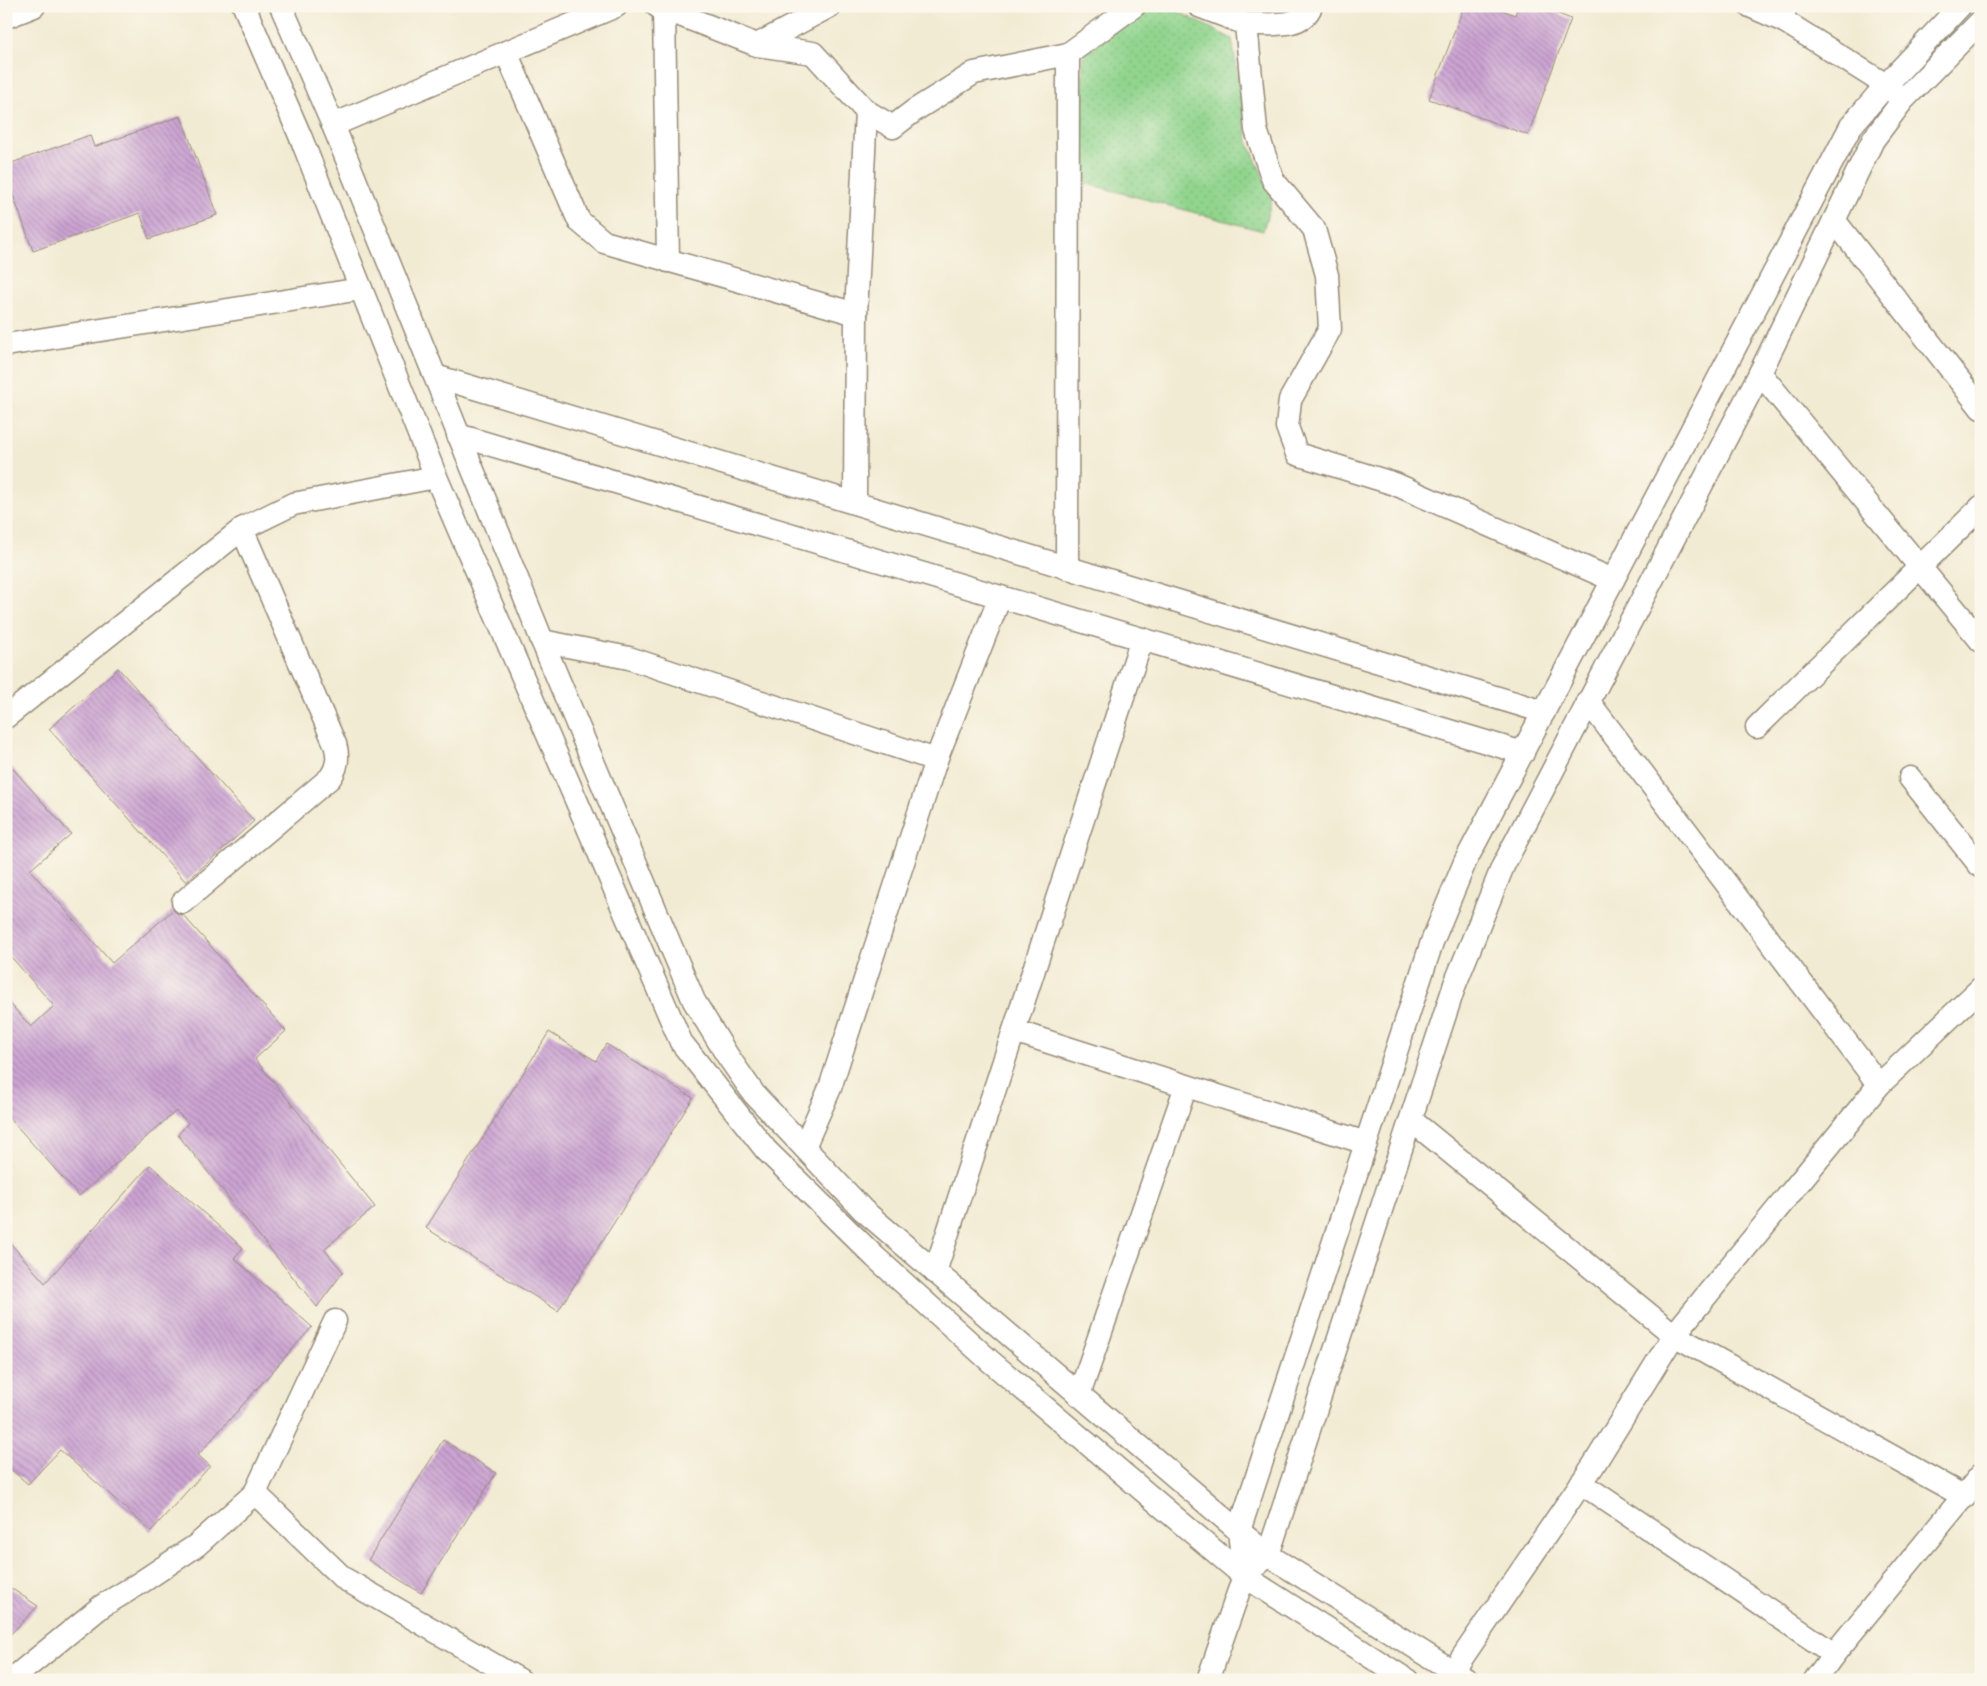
<svg xmlns="http://www.w3.org/2000/svg" width="1987" height="1686" font-family="'Architects Daughter',sans-serif">
  <style>
    .park { fill: url(#park-dots); stroke: #667f56 }
    .building { fill: url(#building-back-hatch) }
    .lines { fill: none; stroke-linecap: round; stroke-linejoin: round }
    .minor-casing { stroke: #968a78; stroke-width: 25 }
    .minor { stroke: #fff; stroke-width: 22 }
  </style>
  <defs>
    <pattern id="park-dots" width="8" height="8" patternUnits="userSpaceOnUse" patternTransform="scale(1.25)"><rect width="8" height="8" fill="#90d48d"/><path d="M2 2h.1M6 6h.1" fill="none" stroke="#7db679" stroke-width="1.8" stroke-linecap="round"/></pattern>
    <pattern id="building-back-hatch" width="6" height="6" patternUnits="userSpaceOnUse" patternTransform="scale(1.25)"><rect width="6" height="6" fill="#cca4d3"/><path d="M-1 5l2 2M0 0l6 6M5-1l2 2" fill="none" stroke="#a786ab"/></pattern>
  </defs>
  <rect width="100%" height="100%" fill="#fbf7ec"/>
  <filter id="ink" filterUnits="userSpaceOnUse"><feTurbulence type="fractalNoise" baseFrequency=".02" numOctaves="2"/><feDisplacementMap in="SourceGraphic" scale="10" xChannelSelector="R" yChannelSelector="G"/><feConvolveMatrix kernelMatrix="1 2 1 2 8 2 1 2 1" color-interpolation-filters="sRGB"/></filter>
  <filter id="wash" filterUnits="userSpaceOnUse"><feTurbulence type="fractalNoise" baseFrequency=".0096" numOctaves="4" result="noise"/><feDisplacementMap in="SourceGraphic" scale="20" xChannelSelector="R" yChannelSelector="G"/><feGaussianBlur stdDeviation="1.12" result="paint"/><feColorMatrix in="noise" values="0 0 0 0 0 0 0 0 0 0 0 0 0 0 0 0 0 1.4 0 .05"/><feComposite in="paint" operator="in"/></filter>
  <g filter="url(#wash)">
    <rect width="100%" height="100%" fill="#f2ebd3"/>
    <!-- park -->
    <path class="park" d="M1151 6H1167L1232 39 1248 142 1272 198 1263 231 1081 182 1083 55Z"/>
    <g id="blocks">
      <!-- building -->
      <g class="building">
        <path d="M1464 6H1491L1515 15 1518 6H1538L1571 19 1528 135 1429 99Z"/>
        <path d="M181 116 217 215 149 239 140 213 33 251 6 175V165L90 135 94 147Z"/>
        <path d="M118 668 254 821 186 882 49 729Z"/>
        <path d="M6 761 71 834 30 870 112 963 173 910 178 914 183 915 286 1031 255 1059 375 1207 324 1249 343 1272 317 1307 178 1135 188 1123 176 1111 79 1196 6 1114V999L31 1027 54 1006 6 951Z"/>
        <path d="M549 1032 596 1061 606 1044 693 1098 558 1311 426 1228Z"/>
        <path d="M150 1165 243 1248 234 1258 312 1327 198 1455 210 1466 151 1531 60 1450 28 1484 6 1465V1238L45 1283Z"/>
        <path d="M443 1440 496 1473 421 1593 368 1560Z"/>
        <path d="M6 1585 38 1606 6 1639Z"/>
      </g>
    </g>
  </g>
  <g filter="url(#ink)">
    <use href="#blocks" fill-opacity="0" stroke="#968a78" stroke-width="1"/>
    <g class="lines">
      <!-- minor casing -->
      <g class="minor-casing">
        <g id="minor">
          <path d="M244 6 301 138 436 477 681 1042 766 1150 875 1257 990 1361 1244 1576 1407 1680"/>
          <path d="M281 6 333 125 548 655 694 1001 727 1055 754 1094 863 1210 1239 1531 1268 1555 1467 1680"/>
          <path d="M657 6 757 45 830 6"/>
          <path d="M1199 6 1246 24 1256 130 1273 180 1314 229 1327 275 1330 329 1290 400 1287 427 1297 454 1395 484 1613 580"/>
          <path d="M1750 6 1784 21"/>
          <path d="M1784 6V21L1886 85 1896 94"/>
          <path d="M664 9 668 261"/>
          <path d="M6 17 34 6"/>
          <path d="M1246 24C1267 23 1302 30 1311 6"/>
          <path d="M757 45 813 53 866 111 893 127 915 110 974 73 1068 54 1134 6"/>
          <path d="M506 52 579 221 604 242 856 314"/>
          <path d="M333 125 616 6"/>
          <path d="M1834 220 1981 408"/>
          <path d="M6 345 361 289"/>
          <path d="M1760 373 1981 641"/>
          <path d="M435 376 1544 712"/>
          <path d="M458 435 1523 753"/>
          <path d="M855 503 856 314 866 111"/>
          <path d="M1067 568 1068 54"/>
          <path d="M542 641 629 658 936 760"/>
          <path d="M1588 701 1879 1085"/>
          <path d="M6 717 242 529 293 504 436 477"/>
          <path d="M1757 727 1981 507"/>
          <path d="M1910 778 1981 867"/>
          <path d="M183 902 330 778C338 767 339 757 335 744L242 529"/>
          <path d="M1014 1031 1366 1143"/>
          <path d="M1411 1120 1674 1335 1965 1497"/>
          <path d="M804 1147 830 1088 936 760 1000 597"/>
          <path d="M935 1272 1142 639"/>
          <path d="M1079 1395 1186 1086"/>
          <path d="M1581 1483 1834 1654"/>
          <path d="M255 1493 335 1321"/>
          <path d="M1258 1564 1268 1555 1455 984 1503 866 1760 373 1873 140 1903 100 1981 21"/>
          <path d="M1453 1671 1593 1466 1674 1335 1879 1085 1981 988"/>
          <path d="M11 1680 102 1606 140 1583 197 1545 255 1493 343 1578 520 1680"/>
          <path d="M1208 1680 1244 1576 1239 1531 1432 942 1465 862 1851 126 1886 85 1960 6"/>
          <path d="M1815 1680 1834 1654 1981 1475"/>
        </g>
      </g>
      <!-- minor -->
      <use href="#minor" class="minor"/>
    </g>
  </g>
  <!-- margin -->
  <rect width="1987" height="1686" fill="none" stroke="#fbf7ec" stroke-width="25"/>
</svg>
